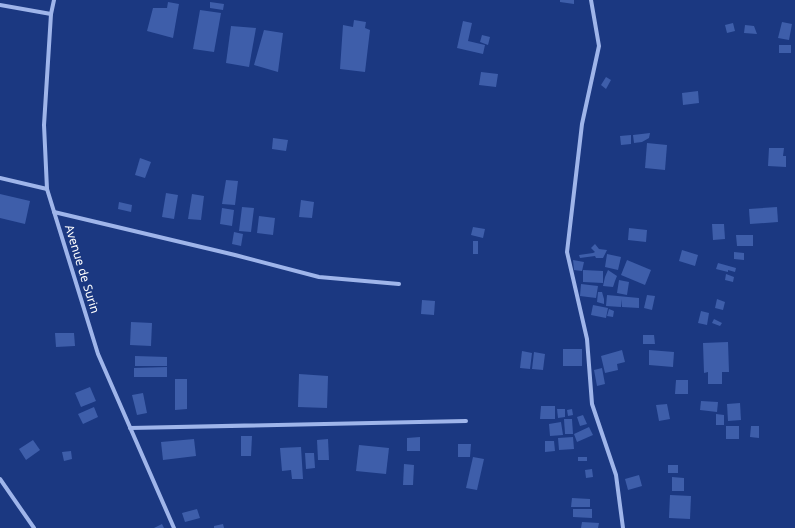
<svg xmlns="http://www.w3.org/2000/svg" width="795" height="528" font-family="'Noto Sans',sans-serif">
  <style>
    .building { fill: #3e5eaa }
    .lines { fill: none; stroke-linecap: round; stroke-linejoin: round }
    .street { stroke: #9fb5ea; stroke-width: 4 }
    .labels { text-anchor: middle; stroke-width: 3; stroke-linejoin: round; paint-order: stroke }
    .street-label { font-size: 12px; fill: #fff; stroke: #1b3881 }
  </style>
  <rect width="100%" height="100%" fill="#1b3881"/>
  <!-- building -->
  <g class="building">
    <path d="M560 0H574V4L560 2Z"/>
    <path d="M168 2 179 4 173 38 147 31 153 8H167Z"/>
    <path d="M210 2 224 4 223 10 210 8Z"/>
    <path d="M200 10 221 13 214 52 193 49Z"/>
    <path d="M354 20 366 22 365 28 370 30 365 72 340 69 343 25 353 27Z"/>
    <path d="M463 21 472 23 468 41 485 45 483 54 457 48Z"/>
    <path d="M782 22 792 24 789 40 778 38Z"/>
    <path d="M733 23 735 31 727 33 725 25Z"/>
    <path d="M745 25 754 26 757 34 744 33Z"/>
    <path d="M231 26 256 28 249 67 226 63Z"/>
    <path d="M264 30 283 33 278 72 254 65Z"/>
    <path d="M482 35 490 37 488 45 480 42Z"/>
    <rect x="779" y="45" width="12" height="8"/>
    <path d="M481 72 498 74 496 87 479 85Z"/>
    <path d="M606 77 611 80 606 89 601 85Z"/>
    <path d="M698 91 699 103 683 105 682 93Z"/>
    <path d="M650 133 649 138 642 142 634 143 633 135Z"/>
    <path d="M631 135V144L621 145 620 136Z"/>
    <path d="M273 138 288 140 286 151 272 149Z"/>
    <path d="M647 143 667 145 665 170 645 168Z"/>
    <path d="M769 148H784L783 156H786V167L768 166Z"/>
    <path d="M140 158 151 162 145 178 135 175Z"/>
    <path d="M226 180 238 181 235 205 222 204Z"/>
    <path d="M166 193 178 195 174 219 162 217Z"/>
    <path d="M0 194 30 201 25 224 0 218Z"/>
    <path d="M192 194 204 196 201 220 188 219Z"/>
    <path d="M301 200 314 202 312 218 299 217Z"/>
    <path d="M119 202 132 205 131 212 118 209Z"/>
    <path d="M242 207 254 208 251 232 239 231Z"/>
    <path d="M777 207 778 222 750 224 749 209Z"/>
    <path d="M222 208 234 210 232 226 220 224Z"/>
    <path d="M259 216 275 218 273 235 257 233Z"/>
    <path d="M712 224H724L725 239 713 240Z"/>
    <path d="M473 227 485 229 483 238 471 235Z"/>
    <path d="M629 228 647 230 646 242 628 240Z"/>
    <path d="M234 232 243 234 241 246 232 244Z"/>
    <path d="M736 235H753V246H737Z"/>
    <rect x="473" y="241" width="5" height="13"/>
    <path d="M595 244 599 249 607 250 603 258H596L595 256 580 258 579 255 593 253 595 252 591 248Z"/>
    <path d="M682 250 698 255 695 266 679 261Z"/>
    <path d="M734 252 744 253V260L734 259Z"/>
    <path d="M607 254 621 257 618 270 605 267Z"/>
    <path d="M573 260 584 262 582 271 574 270Z"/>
    <path d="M627 260 651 270 645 285 621 275Z"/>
    <path d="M718 263 736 268 735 272 728 270V272L716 269Z"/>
    <path d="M583 270 603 271V283L583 282Z"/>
    <path d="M608 270 617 276 615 281 613 287 603 286 605 277Z"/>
    <path d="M726 274 734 277 733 282 725 280Z"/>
    <path d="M619 280 629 282 627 295 617 293Z"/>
    <path d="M581 284 598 286 596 298 580 296Z"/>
    <path d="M598 292H602L604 299V304L597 302Z"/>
    <path d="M607 295 639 298V308L622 307V299L621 307 606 306Z"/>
    <path d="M647 295 655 296 652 310 644 308Z"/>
    <path d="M717 299 725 302 723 310 715 308Z"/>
    <path d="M422 300 435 301 434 315 421 314Z"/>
    <path d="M593 305 608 308 606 318 591 315Z"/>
    <path d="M609 309 614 311 613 317 607 316Z"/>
    <path d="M701 311 709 313 707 325 698 323Z"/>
    <path d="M714 319 722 323 720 326 712 323Z"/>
    <path d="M131 322 152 323 151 346 130 345Z"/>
    <path d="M55 333H74L75 346 56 347Z"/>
    <path d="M643 335H654L655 344H643Z"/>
    <path d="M728 342 729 372H722V384H708V372L704 373 703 343Z"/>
    <rect x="563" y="349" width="19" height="17"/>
    <path d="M622 350 625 362 617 364 618 370 605 373 601 356Z"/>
    <path d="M649 350 674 352 673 367 649 365Z"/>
    <path d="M522 351 532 353 530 369 520 368Z"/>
    <path d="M534 352 545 354 543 370 532 369Z"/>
    <path d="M135 356 167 357V366H135Z"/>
    <path d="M167 367V377H134V368Z"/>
    <path d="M602 368 605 384 597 386 594 370Z"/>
    <path d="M299 374 328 376 327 408 298 407Z"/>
    <path d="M175 379H187V409L175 410Z"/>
    <path d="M676 380H688V394H675Z"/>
    <path d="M90 387 96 401 81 407 75 393Z"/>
    <path d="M143 393 147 413 137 415 132 395Z"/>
    <path d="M701 401 718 402 717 412 700 410Z"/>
    <path d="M740 403 741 420 728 421 727 404Z"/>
    <path d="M667 404 670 419 659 421 656 405Z"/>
    <path d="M541 406H555V419H540Z"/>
    <path d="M94 407 98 417 83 424 78 414Z"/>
    <path d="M557 409H565V417L558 418Z"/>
    <path d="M572 409 573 415 568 416 567 410Z"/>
    <path d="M716 414 724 415V425H716Z"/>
    <path d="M583 415 587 424 580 426 577 417Z"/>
    <path d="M564 419H572L573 434H565Z"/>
    <path d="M561 422 563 435 550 436 549 424Z"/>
    <rect x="726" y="426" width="13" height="13"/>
    <path d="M751 426H759V438L750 437Z"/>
    <path d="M589 427 593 435 577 442 574 434Z"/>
    <path d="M241 436H252L251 456H241Z"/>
    <path d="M420 437V451H407V438Z"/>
    <path d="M573 437 574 449 559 450 558 438Z"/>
    <path d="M194 439 196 456 163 460 161 442Z"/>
    <path d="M328 439 329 460H318L317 440Z"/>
    <path d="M33 440 40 450 26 460 19 449Z"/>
    <path d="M545 441H554L555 451 545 452Z"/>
    <path d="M458 444H471L470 457H458Z"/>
    <path d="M359 445 389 448 386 474 356 471Z"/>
    <path d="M301 447 303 479H292L291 470 282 471 280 448Z"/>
    <path d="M71 451 72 459 64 461 62 452Z"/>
    <path d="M305 453H314L315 468 306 469Z"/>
    <path d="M473 457 484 459 477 490 466 488Z"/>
    <rect x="578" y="457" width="9" height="4"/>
    <path d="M404 464 414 465 413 485H403Z"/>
    <rect x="668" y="465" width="10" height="8"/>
    <path d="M592 469 593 477 586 478 585 470Z"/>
    <path d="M639 475 642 486 628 490 625 479Z"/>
    <path d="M672 477 684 478V491H672Z"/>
    <path d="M670 495 691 496 690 519 669 518Z"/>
    <path d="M572 498 590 499V507H571Z"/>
    <path d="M197 509 200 518 185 522 182 513Z"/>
    <path d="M573 509H592V518L573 517Z"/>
    <path d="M582 522 599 523 598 528H581Z"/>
    <path d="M162 524 164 528H154Z"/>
    <path d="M223 524 224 528H214V526Z"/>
  </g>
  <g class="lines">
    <!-- street -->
    <g class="street">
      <path d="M54 0 51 14 44 125 47 189 98 354 174 528"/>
      <path d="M591 0 599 46 582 124 567 252 587 339 592 404 616 475 623 528"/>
      <path d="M0 5 51 14"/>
      <path d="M0 178 47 189"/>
      <path d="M54 212 235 255 319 277 399 284"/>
      <path d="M130 428 466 421"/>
      <path d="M0 479 34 528"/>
    </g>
  </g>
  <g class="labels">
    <!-- street labels -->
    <g class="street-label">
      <text transform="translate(82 269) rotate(73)" y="4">Avenue de Surin</text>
    </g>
  </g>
</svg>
